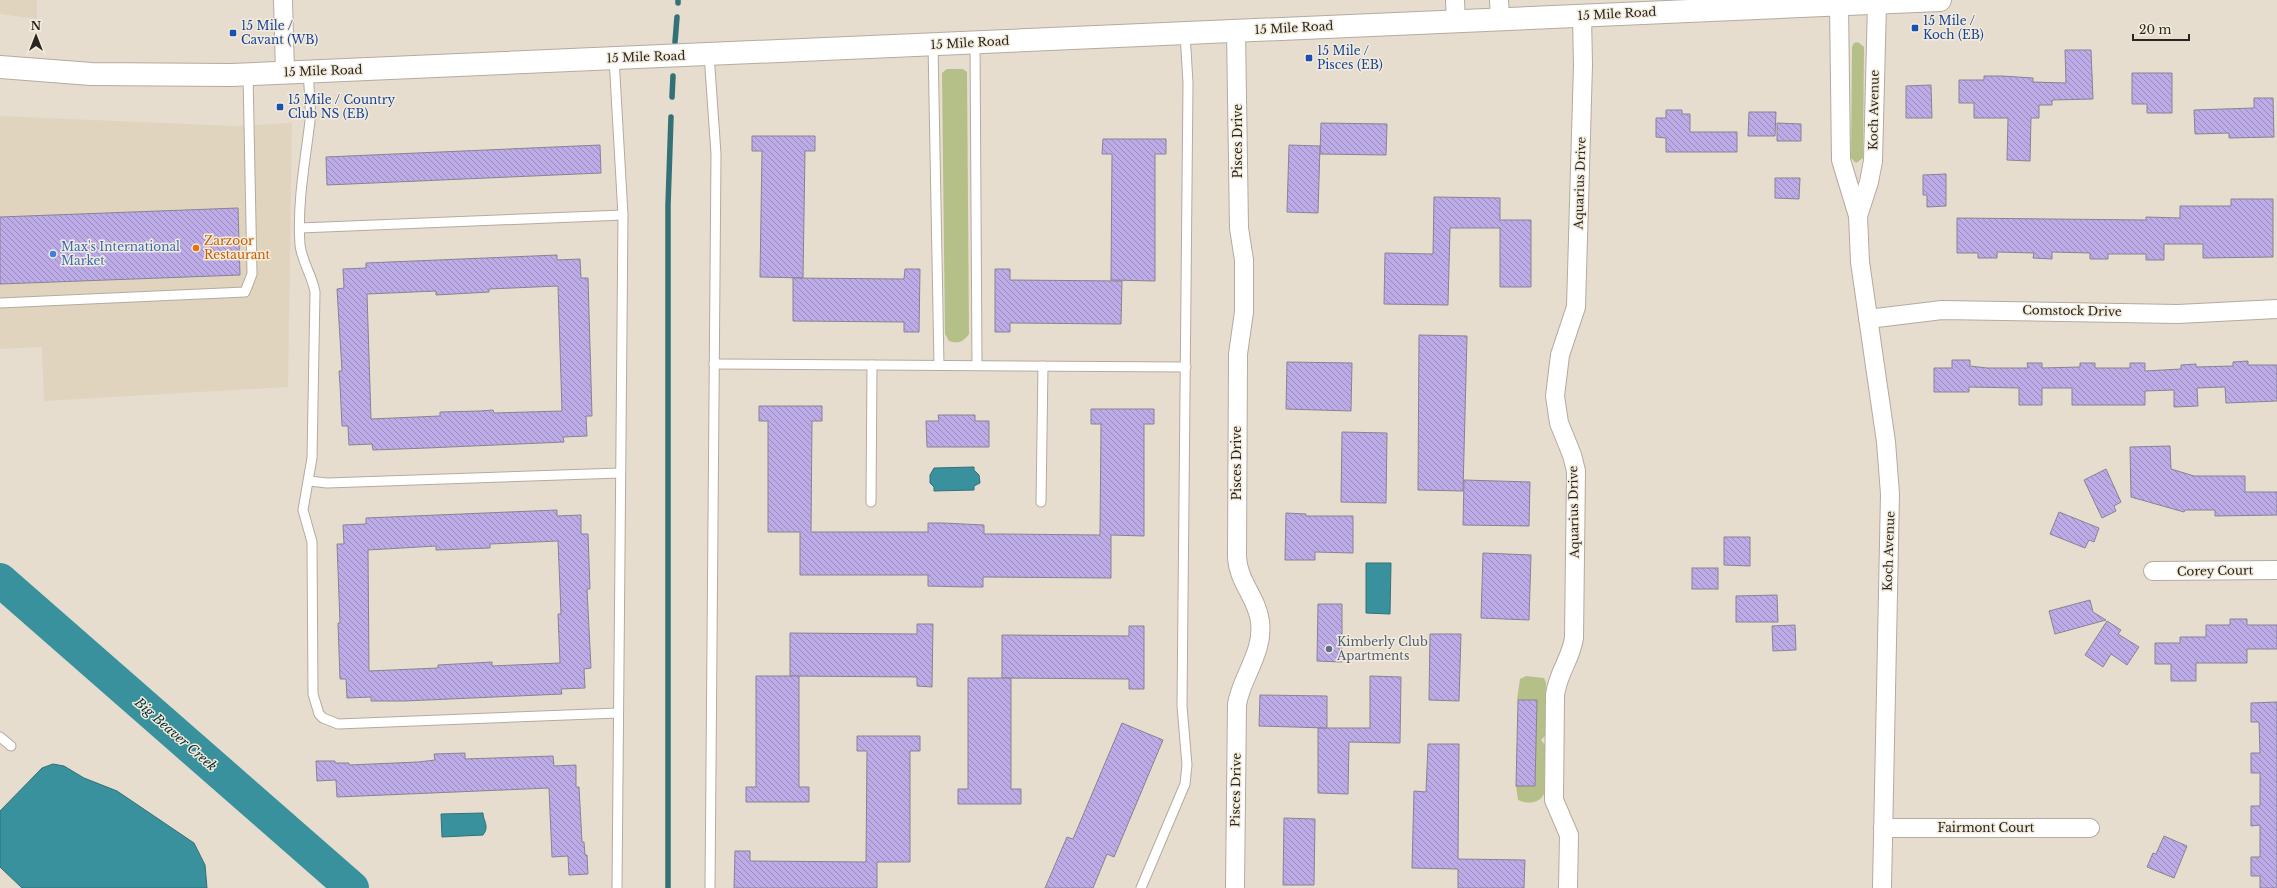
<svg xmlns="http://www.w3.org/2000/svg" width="2277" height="888" font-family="'Libre Baskerville',serif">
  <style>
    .built { fill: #e0d4bf }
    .green { fill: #b5bf88 }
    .water { fill: #38919c; stroke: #347177 }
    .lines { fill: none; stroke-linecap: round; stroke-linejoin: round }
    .stream { stroke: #347177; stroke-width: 5.5 }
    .river { stroke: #38919c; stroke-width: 34 }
    .building { fill: url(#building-back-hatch); stroke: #878492; fill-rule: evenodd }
    .lane-casing { stroke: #b4ab9e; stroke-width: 11 }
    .street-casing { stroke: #b4ab9e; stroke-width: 20 }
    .secondary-casing { stroke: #b4ab9e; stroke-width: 24 }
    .lane { stroke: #fff; stroke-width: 9 }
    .street { stroke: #fff; stroke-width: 18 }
    .secondary { stroke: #fff; stroke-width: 22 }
    .transit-dot { fill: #1a4fb4; stroke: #f3ebdc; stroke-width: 1.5 }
    .food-dot { fill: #e8710a; stroke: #f3ebdc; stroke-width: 1.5 }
    .shop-dot { fill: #3f7fe0; stroke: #f3ebdc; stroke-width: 1.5 }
    .service-dot { fill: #5c6f8a; stroke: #f3ebdc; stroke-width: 1.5 }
    .labels { text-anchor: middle; stroke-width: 3; stroke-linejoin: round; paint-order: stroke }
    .street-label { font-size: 12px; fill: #292620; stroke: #f3ebdc }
    .transit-label { font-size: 12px; fill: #164399; stroke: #f3ebdc; text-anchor: start }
    .food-label { font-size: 12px; fill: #c56008; stroke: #f3ebdc; text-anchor: start }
    .shop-label { font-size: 12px; fill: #366cbe; stroke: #f3ebdc; text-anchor: start }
    .service-label { font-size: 12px; fill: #4e5e75; stroke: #f3ebdc; text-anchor: start }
    .water-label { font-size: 13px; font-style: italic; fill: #043035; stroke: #f3ebdc }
  </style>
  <defs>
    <pattern id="building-back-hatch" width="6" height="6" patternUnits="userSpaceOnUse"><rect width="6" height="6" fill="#bcabe6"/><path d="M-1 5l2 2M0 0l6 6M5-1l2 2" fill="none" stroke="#998bba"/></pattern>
  </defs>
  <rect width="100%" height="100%" fill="#e6ddcf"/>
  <!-- built -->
  <g class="built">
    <path d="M0 0H37V19L0 14Z"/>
    <path d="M0 116 235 126 292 123 288 387 44 401 42 347 0 349Z"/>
  </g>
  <!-- green -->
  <g class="green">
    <path d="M1858 42 1864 47 1863 158 1856 163 1851 158 1852 47 1854 43Z"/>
    <path d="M947 69H963L967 72 969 334C963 342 959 344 949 341L945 334 942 73Z"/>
    <path d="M1526 676 1544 678 1546 683 1545 736 1541 740 1545 745 1544 794C1539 804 1527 804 1518 800L1516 786H1535L1537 701 1517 700 1520 679Z"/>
  </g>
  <!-- water -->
  <g class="water">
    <path d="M974 467V470L979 475 980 483 974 486V490L934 491V487L930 483V475L934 468Z"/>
    <path d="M1366 563H1391L1390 614 1366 613Z"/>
    <path d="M53 764 64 766 84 778 117 791 194 843 205 865 207 888H22L0 867V811L42 768Z"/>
    <path d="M483 813C483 821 490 826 483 835L442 837 441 814Z"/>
  </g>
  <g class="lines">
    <!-- stream -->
    <g class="stream">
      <path d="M678 3V0"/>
      <path d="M675 42 677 17"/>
      <path d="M672 97 673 76"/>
      <path d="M668 888V205L671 117"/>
    </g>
    <!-- river -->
    <path class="river" d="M0 580 352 888"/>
  </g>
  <!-- building -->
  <g class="building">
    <path d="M2065 50H2091L2093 99 2052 100V105H2039V118H2031L2030 161 2007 160 2008 118H1974V103H1959V80H1984V76H2002L2033 78V82L2066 83Z"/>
    <path d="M2132 73H2172V113H2147V104H2132Z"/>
    <path d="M1931 85 1932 118H1906V86Z"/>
    <path d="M2254 98H2273L2274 137 2229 138V133L2195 134 2194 110 2254 108Z"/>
    <path d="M1666 110H1682V114H1690V132H1737V152H1666V138L1656 137V118H1666Z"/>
    <path d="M1749 112H1776L1775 136H1748Z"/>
    <path d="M1321 123 1387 124 1386 155 1320 154Z"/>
    <path d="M1777 123 1801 124V141H1777Z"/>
    <path d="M752 136H815V151H805L803 278 760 277 762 151H752Z"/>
    <path d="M1103 139H1166V154H1155V281L1111 280 1112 154H1102Z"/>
    <path d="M600 145 601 173 327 185 326 157Z"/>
    <path d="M1289 145 1320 146 1318 213 1287 212Z"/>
    <path d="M1946 174V206L1927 207V195H1923V175Z"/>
    <path d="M1775 178H1800L1799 199 1775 198Z"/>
    <path d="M1434 197 1500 198V220H1531V287H1500V228H1450L1448 305 1384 304 1385 253 1433 254Z"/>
    <path d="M2231 199H2273V257L2203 258V244H2164V260H2146V254H2108V259H2090V253L2052 252V259L2033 258 2034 253 1997 252V258H1978V253H1957V218L2146 220V217L2180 218V206H2231Z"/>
    <path d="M238 208 240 275 0 284V217Z"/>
    <path d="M557 255V260L580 259 581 278H588L592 416H586L587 436 563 437 564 442 427 448 373 450 372 444 349 445 348 426H342L340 385 339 371H342L337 289 344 288 343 269 366 268V263ZM558 286 562 411 494 413 493 410 480 411 440 412V416L371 419 367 294 436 291V295L489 292V289Z"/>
    <path d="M905 269H920L919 332H904V322L793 321V278L904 279Z"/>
    <path d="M995 269H1010V280L1122 281 1121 324 1010 323V332H995Z"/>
    <path d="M1419 335 1467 336 1463 491 1418 490Z"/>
    <path d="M1952 360H1970V366L1987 368H2028L2027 363H2042V368L2080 367V363H2095V368H2130V363H2145V371L2181 369V365L2196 364V367L2233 366V362L2248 361V365H2277V401L2226 403 2225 387 2197 388 2198 406 2174 407V390L2145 391V405H2072V388H2042V405H2019V388L1969 387V392H1934V368H1952Z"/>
    <path d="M1287 362 1352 363 1351 411 1286 409Z"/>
    <path d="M759 406H822V421H812L811 532H928V523H943L984 525V534H1003L1100 535 1101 424H1091V409H1154V424H1144V536L1111 535V578L983 577V587H968L928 586V575H800V532H768V421H759Z"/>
    <path d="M938 415H975V421H989V447H927L926 421H939Z"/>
    <path d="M1342 432 1387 433 1386 503 1341 502Z"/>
    <path d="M2170 446 2171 469 2194 476H2245V492H2277V515L2215 516V510H2185L2184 512 2131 497 2130 447Z"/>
    <path d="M2106 469 2121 502 2114 506 2116 511 2102 518 2084 480Z"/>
    <path d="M1464 480 1530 482 1529 526 1463 525Z"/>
    <path d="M557 510V516L581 515V534H588L590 589H587L591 668 584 669 585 688 561 689 562 694 405 701H371V697L347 698 346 679H340L338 623H340L337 544H344L343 525 366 524V518ZM558 541 561 614H558L560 663 492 666V662L438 665V668L369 671 368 550 436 546V550L490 548V544Z"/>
    <path d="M2059 512 2099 528 2094 542 2089 540 2085 548 2050 534Z"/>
    <path d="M1286 513 1306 514V516H1353V553L1315 552V560H1285Z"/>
    <path d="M1724 537H1750V566L1724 565Z"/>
    <path d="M1483 553 1531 555 1529 620 1481 618Z"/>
    <rect x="1692" y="568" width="26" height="21"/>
    <path d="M1777 595 1778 622H1736V596Z"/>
    <path d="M2090 600 2093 612 2106 620 2055 634 2049 611Z"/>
    <path d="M1318 604H1342V662L1317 661Z"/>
    <path d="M2230 619H2247V625H2277V649H2247V663H2196V681H2171V664H2155V643H2180V637H2206V625H2230Z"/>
    <path d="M2107 621 2121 630 2118 634 2139 647 2127 665 2111 654 2103 667 2085 655Z"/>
    <path d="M917 624H933L932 687 917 686V677L790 676V633L917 634Z"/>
    <path d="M1795 625 1796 650 1773 651 1772 626Z"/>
    <path d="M1129 626H1144V689H1129V679L1002 678V635L1129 636Z"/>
    <path d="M1430 634H1461L1459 701 1429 700Z"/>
    <path d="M756 676H799V787H809V802H746V787H756Z"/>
    <path d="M1370 676 1401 677 1400 743 1349 742 1348 794 1318 793V728H1370Z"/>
    <path d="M968 678H1011V789H1021V804H958V789H968Z"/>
    <path d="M1260 695 1327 696V728L1259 726Z"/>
    <path d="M1518 700H1537L1535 786H1516Z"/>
    <path d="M2277 702V888H2260V876H2251V857H2260V825L2251 826V806H2260V773H2251V753H2260L2259 722H2251V703Z"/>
    <path d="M1122 723 1163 740 1114 857 1107 854 1093 888H1045L1067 837 1073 839Z"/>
    <path d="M857 736H920V751H910V862H877V888H734L735 851H750V861L866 862 867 751H857Z"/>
    <path d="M1428 744H1459L1458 859 1525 860 1524 888H1458V869L1412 868 1414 791 1426 792Z"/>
    <path d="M465 753V759L553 756 554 766 576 765V787H579L582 842H584L585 855H587L588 874 569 875 568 856 552 857 549 788 337 797 336 780 317 781 316 761H335V763H349V765L418 762 435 760 434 754Z"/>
    <path d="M1284 818 1315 819 1314 885H1283Z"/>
    <path d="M2164 836 2187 846 2174 878 2147 867 2153 853 2156 854Z"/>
  </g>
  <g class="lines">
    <!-- lane casing -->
    <g class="lane-casing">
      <g id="lane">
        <path d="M975 43 977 365"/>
        <path d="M933 44 939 365"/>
        <path d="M709 54 716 154 710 888"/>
        <path d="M614 58 623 215 617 888"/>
        <path d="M308 72C309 88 311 105 310 121 305 162 297 204 300 245 302 262 312 275 315 292L312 458 303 510 312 542 313 694 319 714 323 718 338 724 618 713"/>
        <path d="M300 228 623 215"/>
        <path d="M0 303 245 292 252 274 248 74"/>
        <path d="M714 364 1186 367"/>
        <path d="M309 481 327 483 620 473"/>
        <path d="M871 502 872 365"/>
        <path d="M1041 502 1043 366"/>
        <path d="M0 737 11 746"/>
        <path d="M1141 888 1185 784 1187 765 1182 706 1188 83 1185 33"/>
      </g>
    </g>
    <!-- street casing -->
    <g class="street-casing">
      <g id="street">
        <path d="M283 0 285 73"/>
        <path d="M1455 0 1456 21"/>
        <path d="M1499 0 1500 19"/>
        <path d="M1839 4 1841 160 1858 216 1860 262 1886 442 1890 494 1882 888"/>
        <path d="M1858 216 1869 182 1873 161 1877 3"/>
        <path d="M1868 319 1942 310 2178 314 2277 309"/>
        <path d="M2153 571 2277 570"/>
        <path d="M1883 828H2090"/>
        <path d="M1235 888 1237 704C1242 676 1264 652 1260 622 1258 599 1238 582 1237 557L1238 354 1244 312V260L1239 228 1236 31"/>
        <path d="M1568 888 1569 835 1554 800 1555 695C1558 672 1571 659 1574 638L1576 471 1572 455 1559 423 1555 396 1560 355 1576 307 1583 65 1582 16"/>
      </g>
    </g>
    <!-- secondary casing -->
    <g class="secondary-casing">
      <path id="secondary" d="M0 67 91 74 231 75 1940 0"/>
    </g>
    <!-- lane -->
    <use href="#lane" class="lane"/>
    <!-- street -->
    <use href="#street" class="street"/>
    <!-- secondary -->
    <use href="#secondary" class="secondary"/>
  </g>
  <!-- markers -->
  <g class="transit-dot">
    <rect x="1911" y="24" width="8" height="8" rx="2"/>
    <rect x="229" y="29" width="8" height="8" rx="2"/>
    <rect x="1305" y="54" width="8" height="8" rx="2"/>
    <rect x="276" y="103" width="8" height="8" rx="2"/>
  </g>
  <circle class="food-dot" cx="196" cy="248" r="4"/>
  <circle class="shop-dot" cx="53" cy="254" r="4"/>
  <circle class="service-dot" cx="1329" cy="649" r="4"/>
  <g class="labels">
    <!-- street labels -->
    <g class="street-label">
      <text transform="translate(1617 14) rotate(-3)" y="4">15 Mile Road</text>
      <text transform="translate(1294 28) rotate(-3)" y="4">15 Mile Road</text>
      <text transform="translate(970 43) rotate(-3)" y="4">15 Mile Road</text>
      <text transform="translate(646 57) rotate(-2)" y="4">15 Mile Road</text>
      <text transform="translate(323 71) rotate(-2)" y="4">15 Mile Road</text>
      <text transform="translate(1874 110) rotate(-89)" y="4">Koch Avenue</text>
      <text transform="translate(1238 141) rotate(-90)" y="4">Pisces Drive</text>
      <text transform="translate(1580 183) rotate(-88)" y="4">Aquarius Drive</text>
      <text transform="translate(2072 311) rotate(1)" y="4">Comstock Drive</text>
      <text transform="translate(1237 463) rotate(-90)" y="4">Pisces Drive</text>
      <text transform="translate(1574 512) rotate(-91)" y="4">Aquarius Drive</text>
      <text transform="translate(1889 551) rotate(-88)" y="4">Koch Avenue</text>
      <text transform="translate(2215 571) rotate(-1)" y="4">Corey Court</text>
      <text transform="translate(1236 790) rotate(-89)" y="4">Pisces Drive</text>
      <text x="1986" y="832">Fairmont Court</text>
    </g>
    <!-- transit labels -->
    <g class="transit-label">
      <text x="1923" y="25">15 Mile /<tspan x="1923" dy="14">Koch (EB)</tspan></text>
      <text x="241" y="30">15 Mile /<tspan x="241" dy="14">Cavant (WB)</tspan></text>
      <text x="1317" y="55">15 Mile /<tspan x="1317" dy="14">Pisces (EB)</tspan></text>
      <text x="288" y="104">15 Mile / Country<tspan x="288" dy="14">Club NS (EB)</tspan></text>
    </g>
    <!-- food labels -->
    <g class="food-label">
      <text x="204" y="245">Zarzoor<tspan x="204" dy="14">Restaurant</tspan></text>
    </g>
    <!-- shop labels -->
    <g class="shop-label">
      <text x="61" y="251">Max's International<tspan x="61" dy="14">Market</tspan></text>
    </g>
    <!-- service labels -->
    <g class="service-label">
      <text x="1337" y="646">Kimberly Club<tspan x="1337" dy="14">Apartments</tspan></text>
    </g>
    <!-- water labels -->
    <g class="water-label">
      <text transform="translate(176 734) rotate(41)" y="5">Big Beaver Creek</text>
    </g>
  </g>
  <!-- north arrow -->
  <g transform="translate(36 36)" stroke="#f3ebdc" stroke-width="3" paint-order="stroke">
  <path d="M0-3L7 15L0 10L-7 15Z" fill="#292620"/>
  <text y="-6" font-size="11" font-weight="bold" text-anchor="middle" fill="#292620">N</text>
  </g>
  <!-- scale -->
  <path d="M2133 34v6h56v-6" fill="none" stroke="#292620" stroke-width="2"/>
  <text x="2139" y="34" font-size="12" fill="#292620" stroke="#f3ebdc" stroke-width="3" paint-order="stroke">20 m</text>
</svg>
